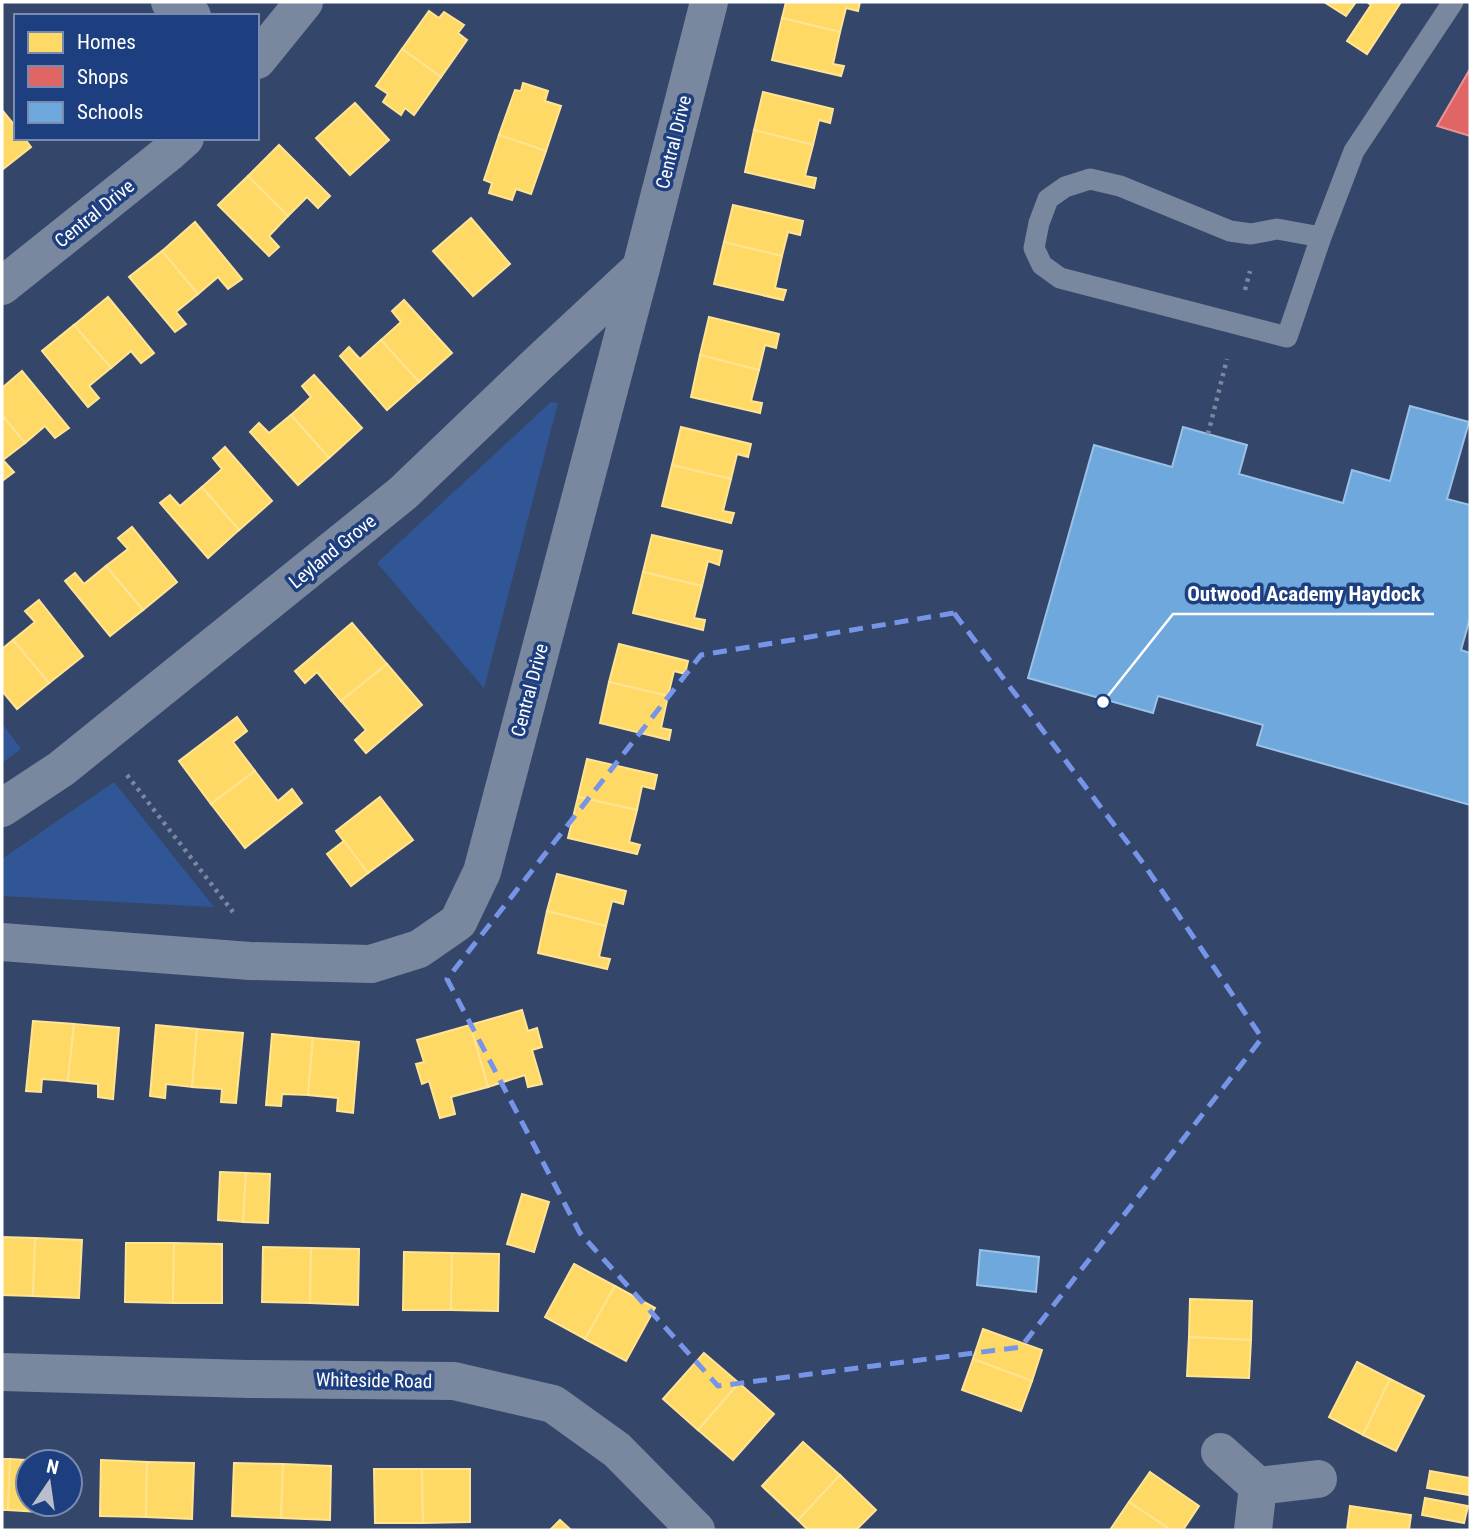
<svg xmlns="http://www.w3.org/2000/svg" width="1472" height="1532" font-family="'Roboto Condensed',sans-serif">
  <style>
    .green { fill: #315696 }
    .homes { fill: #ffd966; stroke: #ffe494; stroke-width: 2 }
    .shops { fill: #e06666; stroke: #e99494; stroke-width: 2 }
    .schools { fill: #6fa8dc; stroke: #9ac2e6; stroke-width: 2 }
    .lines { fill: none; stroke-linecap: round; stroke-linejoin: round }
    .path { stroke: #79879f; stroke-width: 4.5; stroke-dasharray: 3.5 5; stroke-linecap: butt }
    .lane { stroke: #79879f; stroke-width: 21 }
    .street { stroke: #79879f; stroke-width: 38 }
    .marked { fill: none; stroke: #7795e8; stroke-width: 5; stroke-dasharray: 14 9; stroke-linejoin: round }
    .labels { text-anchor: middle; stroke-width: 7; stroke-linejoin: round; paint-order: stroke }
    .street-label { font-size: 19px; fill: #fff; stroke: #1e3f7f }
    .leader { fill: none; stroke: #fff; stroke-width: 2.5 }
    .callout-dot { fill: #fff; stroke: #1e3f7f; stroke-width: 2.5 }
    .callout-label { font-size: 21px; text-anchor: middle; font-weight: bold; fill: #fff; stroke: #1e3f7f; stroke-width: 7; stroke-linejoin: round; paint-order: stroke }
  </style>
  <rect width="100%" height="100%" fill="#344669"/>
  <!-- green -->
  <g class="green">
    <path d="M551 402 558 403 484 688 377 563Z"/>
    <path d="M2 723 21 749 2 763Z"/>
    <path d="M114 782 214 907 2 896V859Z"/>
  </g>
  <!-- homes -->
  <g class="homes">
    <path d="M786 2H860L858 11 846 8 840 32 782 18Z"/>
    <path d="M1324 2H1356L1346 16Z"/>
    <path d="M1367 2H1401L1367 54 1347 41 1371 5Z"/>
    <path d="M429 11 439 18 444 12 464 25 458 33 467 40 441 77 402 49Z"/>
    <path d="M782 18 840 32 833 64 844 66 841 76 772 60Z"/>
    <path d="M402 49 441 77 414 115 405 108 401 115 383 102 388 94 376 86Z"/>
    <path d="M523 83 548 91 545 101 561 106 546 151 499 135 515 90 521 91Z"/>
    <path d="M763 92 833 109 830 123 819 120 813 145 754 130Z"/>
    <path d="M355 103 389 140 350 175 316 138Z"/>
    <path d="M2 110 16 127V138H24L31 147 2 170Z"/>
    <path d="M754 130 813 145 805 176 816 178 814 188 745 172Z"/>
    <path d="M499 135 546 151 531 194 516 189 512 200 489 193 492 183 484 180Z"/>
    <path d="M279 145 330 196 318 208 307 197 288 216 248 176Z"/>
    <path d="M248 176 288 216 269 236 279 247 269 256 218 205Z"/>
    <path d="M733 205 803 221 800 235 788 232 782 256 724 242Z"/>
    <path d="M471 218 510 264 473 296 433 251Z"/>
    <path d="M195 222 242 279 228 289 218 277 198 294 162 251Z"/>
    <path d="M724 242 782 256 775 288 786 290 783 300 714 284Z"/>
    <path d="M162 251 198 294 176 312 186 324 175 332 129 277Z"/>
    <path d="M108 297 154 353 141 363 131 351 111 368 74 325Z"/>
    <path d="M404 300 452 353 419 382 381 340 401 322 392 311Z"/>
    <path d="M709 317 779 334 776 348 765 345 759 370 700 355Z"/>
    <path d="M74 325 111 368 89 386 99 398 88 407 42 351Z"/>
    <path d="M381 340 419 382 387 410 340 356 349 347 360 359Z"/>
    <path d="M700 355 759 370 751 401 762 403 760 413 691 397Z"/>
    <path d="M22 371 69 428 55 438 45 426 25 443 2 415V388Z"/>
    <path d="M314 375 362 428 329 458 291 415 311 397 302 386Z"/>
    <path d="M2 415 25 443 3 460 14 472 2 481Z"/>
    <path d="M291 415 329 458 298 485 250 432 259 423 269 433Z"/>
    <path d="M681 427 751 444 748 457 737 454 731 479 672 465Z"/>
    <path d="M225 447 272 501 239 530 202 487 222 469 213 458Z"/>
    <path d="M672 465 731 479 723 511 734 513 731 523 662 506Z"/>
    <path d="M202 487 239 530 208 558 160 503 170 495 180 506Z"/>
    <path d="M132 527 177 582 143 610 106 566 128 549 118 538Z"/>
    <path d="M652 535 722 551 719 565 708 561 702 586 643 572Z"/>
    <path d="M106 566 143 610 110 636 65 581 75 573 84 584Z"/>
    <path d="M643 572 702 586 694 618 705 620 703 630 633 613Z"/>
    <path d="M39 600 83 656 49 683 13 640 35 622 25 611Z"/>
    <path d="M352 623 387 664 341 701 317 672 305 683 295 671Z"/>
    <path d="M13 640 49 683 17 709 2 691V649Z"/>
    <path d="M619 644 688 661 685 674 674 671 668 696 609 682Z"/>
    <path d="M387 664 422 705 366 753 355 740 366 730 341 701Z"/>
    <path d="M609 682 668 696 661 728 671 730 669 740 600 723Z"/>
    <path d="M237 717 247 731 233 742 255 771 211 804 179 761Z"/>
    <path d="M587 759 657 775 654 789 642 786 637 810 578 797Z"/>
    <path d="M255 771 278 801 292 789 302 803 245 848 211 804Z"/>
    <path d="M380 797 413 840 368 873 336 831Z"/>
    <path d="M578 797 637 810 629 842 640 845 637 854 568 838Z"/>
    <path d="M344 841 368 873 351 886 327 854Z"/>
    <path d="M557 874 626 891 623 904 612 901 606 926 547 911Z"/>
    <path d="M547 911 606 926 599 957 610 959 607 969 538 953Z"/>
    <path d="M522 1010 528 1031 537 1028 542 1047 532 1050 542 1084 528 1087 525 1075 488 1087 470 1025Z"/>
    <path d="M33 1021 74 1024 68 1081 42 1079 41 1092 26 1091Z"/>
    <path d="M74 1024 119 1028 113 1099 98 1097V1084L68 1081Z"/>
    <path d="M156 1025 197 1029 192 1087 166 1084 165 1098 150 1096Z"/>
    <path d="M470 1025 488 1087 451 1097 455 1114 440 1118 429 1081 422 1084 416 1064 424 1062 417 1040Z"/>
    <path d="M197 1029 243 1033 236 1103 221 1102 222 1089 192 1087Z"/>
    <path d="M272 1034 313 1038 308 1095 282 1094 281 1106 266 1105Z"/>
    <path d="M313 1038 359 1042 353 1113 337 1111 338 1098 308 1095Z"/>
    <path d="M220 1172 246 1173 243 1222 218 1220Z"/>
    <path d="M246 1173 270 1174 268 1223 243 1222Z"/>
    <path d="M522 1194 549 1202 534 1252 507 1244Z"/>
    <path d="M2 1237 35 1238 33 1296 2 1295Z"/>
    <path d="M35 1238 82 1240 79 1298 33 1296Z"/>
    <path d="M126 1243H174L173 1303 125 1302Z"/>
    <path d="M174 1243 222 1244V1303H173Z"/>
    <path d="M263 1247 311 1248 310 1303 262 1302Z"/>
    <path d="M311 1248 359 1249 358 1305 310 1303Z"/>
    <path d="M404 1252 452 1253 451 1310H403Z"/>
    <path d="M452 1253 499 1254 498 1311 451 1310Z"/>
    <path d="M574 1264 615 1286 585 1339 545 1317Z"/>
    <path d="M615 1286 655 1308 626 1361 585 1339Z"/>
    <path d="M1190 1299 1252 1301 1251 1340 1189 1337Z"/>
    <path d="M983 1329 1042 1350 1032 1381 973 1359Z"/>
    <path d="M1189 1337 1251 1340 1249 1378 1187 1376Z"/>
    <path d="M704 1353 739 1383 698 1430 663 1399Z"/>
    <path d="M973 1359 1032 1381 1021 1411 962 1390Z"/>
    <path d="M1357 1362 1390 1379 1363 1435 1329 1417Z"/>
    <path d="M1390 1379 1424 1396 1396 1451 1363 1435Z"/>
    <path d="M739 1383 774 1414 733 1460 698 1430Z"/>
    <path d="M803 1442 840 1475 798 1520 762 1486Z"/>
    <path d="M2 1459H10L8 1510H2Z"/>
    <path d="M10 1459 58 1462H28V1504H56V1513L8 1510Z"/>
    <path d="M101 1460 147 1462 146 1517 100 1516Z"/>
    <path d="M147 1462 194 1463 192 1519 146 1517Z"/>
    <path d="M234 1463 283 1464 281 1518 232 1516Z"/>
    <path d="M283 1464 331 1466 330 1520 281 1518Z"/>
    <path d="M374 1469H422L423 1523H375Z"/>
    <path d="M422 1469H470V1522L423 1523Z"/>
    <path d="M1430 1471 1470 1478 1469 1495 1427 1488Z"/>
    <path d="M1150 1472 1199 1506 1183 1530H1171L1129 1502Z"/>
    <path d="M840 1475 876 1510 856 1530H808L798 1520Z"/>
    <path d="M1425 1498 1468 1506 1464 1523 1422 1515Z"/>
    <path d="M1129 1502 1171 1530H1110Z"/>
    <path d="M1350 1506 1411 1515 1409 1530H1347Z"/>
    <path d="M560 1520 571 1530H550Z"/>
  </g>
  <!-- shops -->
  <path class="shops" d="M1470 69V136L1437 126Z"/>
  <!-- schools -->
  <g class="schools">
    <path d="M1410 406 1469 422 1447 499 1470 505V618L1461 650 1470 653V805L1257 745 1263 725 1158 696 1153 713 1028 678 1094 445 1172 467 1183 427 1247 445 1239 474 1343 503 1352 470 1390 481Z"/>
    <path d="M980 1250 1039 1257 1036 1292 977 1285Z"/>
  </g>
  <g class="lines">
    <!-- path -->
    <g class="path">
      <path d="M1245 290 1250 271"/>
      <path d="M1208 434 1227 359"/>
      <path d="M127 775 233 912"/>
    </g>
    <!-- lane -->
    <path class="lane" d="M1321 237 1277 229 1251 234 1230 231 1120 186 1090 179 1065 187 1048 199 1039 223 1034 248 1042 265 1060 278 1287 337 1321 237 1354 151 1453 2"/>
    <!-- street -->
    <g class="street">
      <path d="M170 2 192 16"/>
      <path d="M257 60 304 2"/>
      <path d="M2 286 167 154 185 138"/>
      <path d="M2 808 61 769 403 493 541 361 641 268"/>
      <path d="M2 942 250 961 371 964 419 949 458 922 482 872 641 268 709 2"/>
      <path d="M2 1372 248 1379 454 1381 553 1404 617 1450 696 1530"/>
      <path d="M1220 1452 1258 1486 1253 1530"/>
      <path d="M1258 1486 1318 1479"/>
    </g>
  </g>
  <!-- marked area -->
  <path class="marked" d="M954 613 1143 863 1262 1038 1021 1347 718 1386 580 1233 447 979 701 655Z"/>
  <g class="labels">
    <!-- street labels -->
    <g class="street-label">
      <text transform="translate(673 142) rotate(-76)" y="7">Central Drive</text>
      <text transform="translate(94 213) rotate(-39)" y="7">Central Drive</text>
      <text transform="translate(332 551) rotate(-39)" y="7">Leyland Grove</text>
      <text transform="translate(529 690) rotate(-75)" y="7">Central Drive</text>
      <text transform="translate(374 1380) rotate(1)" y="7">Whiteside Road</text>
    </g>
  </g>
  <!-- callouts -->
  <path class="leader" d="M1103 702L1173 614H1434"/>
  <circle class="callout-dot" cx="1103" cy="702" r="7"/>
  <g class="callout-label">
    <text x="1304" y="601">Outwood Academy Haydock</text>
  </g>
  <!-- border -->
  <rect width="1472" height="1532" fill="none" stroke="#ffffff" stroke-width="7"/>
  <!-- legend -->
  <rect x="14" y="14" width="245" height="126" fill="#1e3f7f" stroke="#788cb2" stroke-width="2"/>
  <rect x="28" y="32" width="35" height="21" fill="#ffd966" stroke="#788cb2" stroke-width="2"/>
  <text x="77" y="49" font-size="21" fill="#ffffff">Homes</text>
  <rect x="28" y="66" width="35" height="21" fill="#e06666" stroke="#788cb2" stroke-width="2"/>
  <text x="77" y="84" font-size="21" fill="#ffffff">Shops</text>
  <rect x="28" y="102" width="35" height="21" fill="#6fa8dc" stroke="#788cb2" stroke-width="2"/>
  <text x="77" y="119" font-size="21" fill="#ffffff">Schools</text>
  <!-- north arrow -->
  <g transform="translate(49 1483) rotate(13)"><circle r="33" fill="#1e3f7f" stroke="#788cb2" stroke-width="2"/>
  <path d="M0-5L12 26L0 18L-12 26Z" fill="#b8beca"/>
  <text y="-10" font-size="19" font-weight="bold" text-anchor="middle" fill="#ffffff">N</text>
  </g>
</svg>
